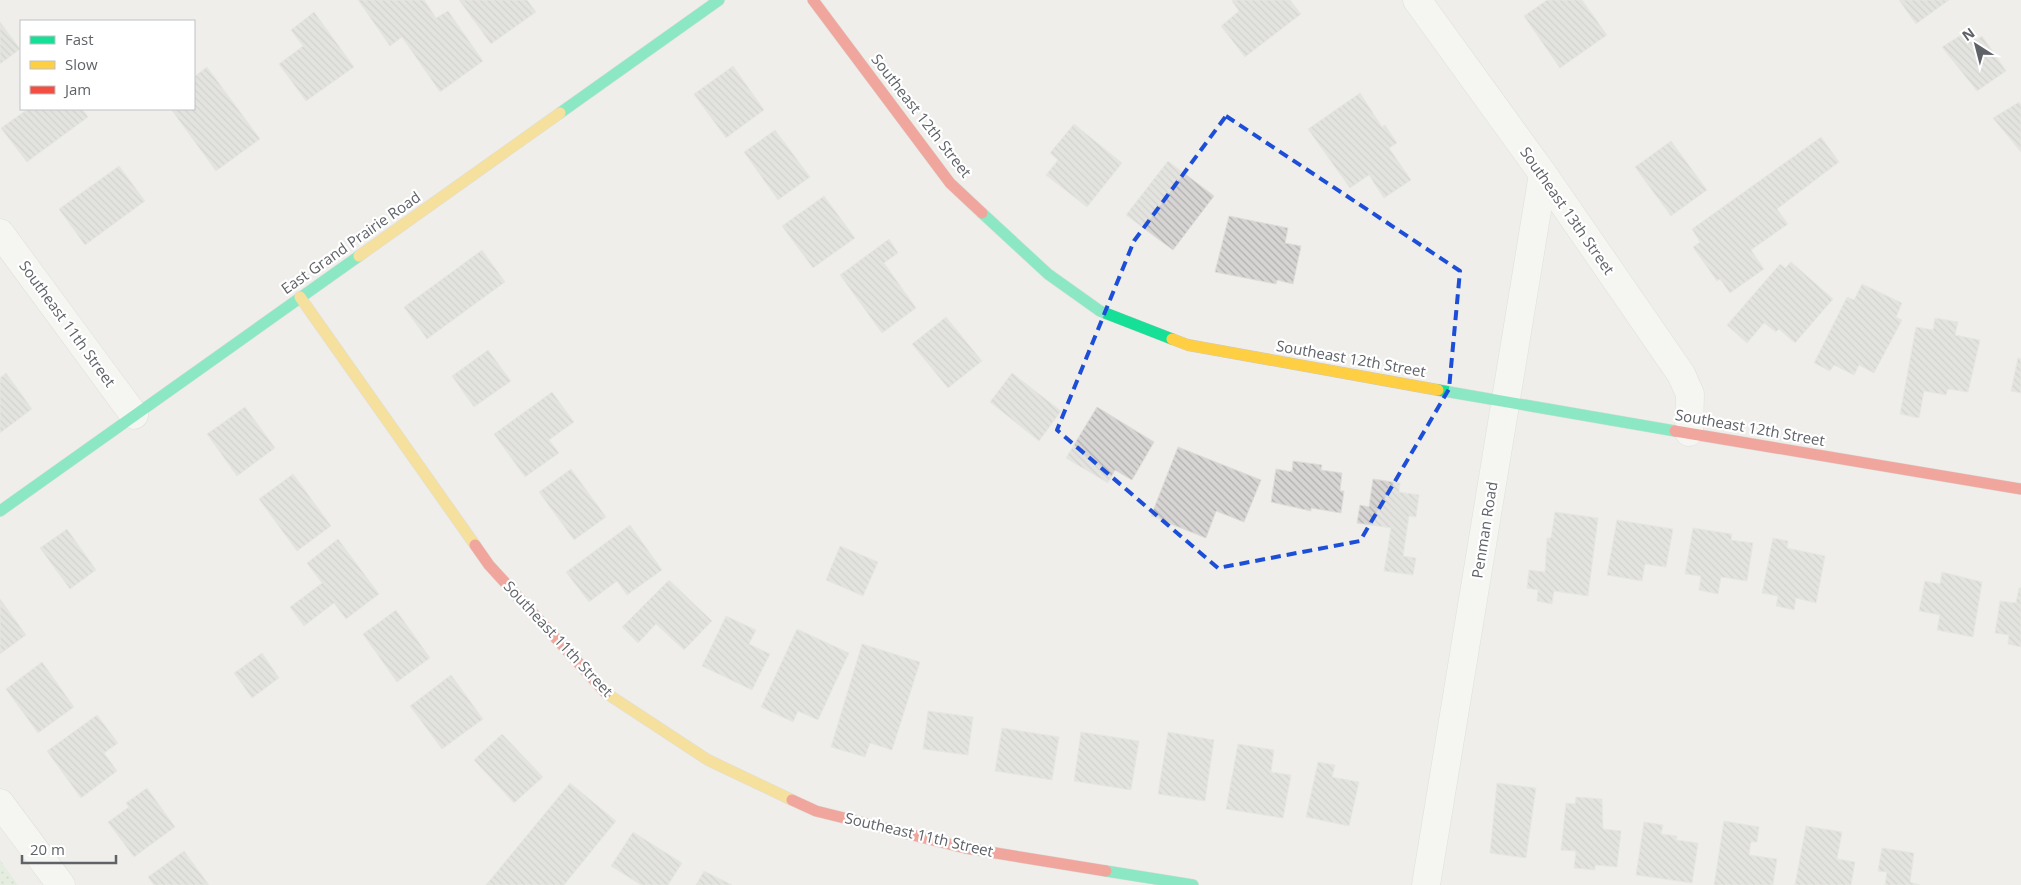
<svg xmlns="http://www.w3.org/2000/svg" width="2021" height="885" font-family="'Open Sans',sans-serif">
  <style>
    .grass { fill: url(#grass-dots) }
    .building { fill: url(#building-back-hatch); stroke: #deddd9 }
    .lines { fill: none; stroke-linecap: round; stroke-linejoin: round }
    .street-casing { stroke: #cbcccc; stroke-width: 29 }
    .fast-casing { stroke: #cacacb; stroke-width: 12 }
    .slow-casing { stroke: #cacacb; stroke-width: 12 }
    .jam-casing { stroke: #cacacb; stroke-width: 12 }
    .street { stroke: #fdfcfc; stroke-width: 28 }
    .fast { stroke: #16e098; stroke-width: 11 }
    .slow { stroke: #ffcf43; stroke-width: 11 }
    .jam { stroke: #f24e42; stroke-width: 11 }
    .marked { fill: none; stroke: #1d4ed8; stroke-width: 4; stroke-dasharray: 10 6; stroke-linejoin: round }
    .labels { text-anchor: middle; stroke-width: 4.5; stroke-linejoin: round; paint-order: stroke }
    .street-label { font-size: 15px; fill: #5f6368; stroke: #fff }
  </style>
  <defs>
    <pattern id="grass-dots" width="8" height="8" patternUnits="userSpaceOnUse" patternTransform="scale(1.25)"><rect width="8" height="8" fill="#d8ebd6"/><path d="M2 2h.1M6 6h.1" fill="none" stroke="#b2c2b1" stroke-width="1.8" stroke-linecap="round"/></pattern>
    <pattern id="building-back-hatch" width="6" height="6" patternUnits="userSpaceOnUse" patternTransform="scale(1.25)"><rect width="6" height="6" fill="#d6d5d3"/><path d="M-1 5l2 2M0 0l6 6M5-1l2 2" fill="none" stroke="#b1b0af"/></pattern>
  </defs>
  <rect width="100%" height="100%" fill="#efeeea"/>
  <!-- grass -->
  <path class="grass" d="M0 860 18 885H0Z"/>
  <!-- building -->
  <g class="building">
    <path d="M358 0H424L436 18 448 11 483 61 440 92 402 37 390 46Z"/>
    <path d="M459 0H527L536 12 491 44Z"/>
    <path d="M1233 0H1290L1301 14 1245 57 1221 26 1239 11 1232 1Z"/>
    <path d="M1547 0H1582L1607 35 1560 68 1524 16Z"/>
    <path d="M1899 0H1949L1916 24Z"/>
    <path d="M314 12 354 67 306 101 279 64 303 46 291 30Z"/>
    <path d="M0 22 20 49 0 64Z"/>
    <path d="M1969 30 1976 40 1982 36 2006 71 1977 91 1942 47Z"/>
    <path d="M733 66 764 110 726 138 694 94Z"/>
    <path d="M207 67 260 139 216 171 171 109H194V77Z"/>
    <path d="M1360 93 1382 127 1385 125 1397 143 1389 148 1411 180 1384 198 1369 175 1350 188 1308 129Z"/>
    <path d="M2019 102 2021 105V152L1993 118Z"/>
    <path d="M28 109H82L88 117 27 162 1 128Z"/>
    <path d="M1074 124 1122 163 1087 207 1046 175 1058 160 1050 153Z"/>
    <path d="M775 130 810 177 778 200 744 152Z"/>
    <path d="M1821 137 1839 162 1777 209 1788 224 1751 250 1764 269 1730 293 1720 279 1717 281 1693 247 1700 242 1692 229Z"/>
    <path d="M1671 141 1707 190 1671 216 1635 167Z"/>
    <path d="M1168 161 1214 196 1173 250 1126 215Z"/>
    <path d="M119 166 145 201 85 245 59 209Z"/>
    <path d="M824 196 855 238 813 268 782 226Z"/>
    <path d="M1229 216 1288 228 1285 243 1301 246 1293 284 1277 280 1276 284 1215 272Z"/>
    <path d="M889 239 898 253 884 263 916 308 882 333 840 275Z"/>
    <path d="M482 250 505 282 427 339 404 307Z"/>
    <path d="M1791 262 1833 299 1795 343 1779 329 1776 332 1764 323 1747 343 1727 325 1780 264 1785 268Z"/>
    <path d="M1862 284 1902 303 1896 317 1902 320 1874 373 1859 365 1854 375 1834 365 1830 371 1814 363 1847 297 1854 300Z"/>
    <path d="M946 317 982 361 948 388 912 344Z"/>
    <path d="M1935 318 1958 322 1955 335 1980 340 1968 392 1948 389 1946 395 1924 391 1919 418 1900 414 1916 327 1933 330Z"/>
    <path d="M488 350 511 381 474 407 452 376Z"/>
    <path d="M2018 358 2021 359V393L2011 391Z"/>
    <path d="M6 373 32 409 0 433V378Z"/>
    <path d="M1012 373 1061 411 1039 441 990 402Z"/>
    <path d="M552 392 574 422 549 440 559 453 525 477 494 434Z"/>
    <path d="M245 407 275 448 237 476 207 434Z"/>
    <path d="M1097 407 1154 442 1132 480 1115 470 1108 483 1066 458Z"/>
    <path d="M1178 447 1261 480 1244 522 1216 511 1206 538 1151 516Z"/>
    <path d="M1293 461 1322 465 1321 470 1342 473 1340 491H1344L1341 513 1311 508V511L1271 502 1276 469 1292 472Z"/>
    <path d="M571 469 606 517 574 540 539 492Z"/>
    <path d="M293 474 331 526 297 551 259 499Z"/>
    <path d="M1373 479 1400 483 1399 492 1419 495 1416 517 1409 516 1403 556 1416 558 1413 575 1384 571 1391 528 1357 523 1360 505 1369 507Z"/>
    <path d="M1555 512 1598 518 1588 596 1554 591 1552 604 1537 601 1538 590 1527 588 1529 570 1545 572 1547 538H1551Z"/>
    <path d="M1617 520 1673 529 1666 567 1645 564 1642 581 1607 575Z"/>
    <path d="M630 525 662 570 627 595 617 581 589 602 566 572Z"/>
    <path d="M1693 528 1732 534 1731 540 1753 543 1747 581 1721 577 1718 594 1699 590 1701 576 1685 574Z"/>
    <path d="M67 529 96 570 70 589 40 548Z"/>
    <path d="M1773 538 1788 541 1787 548 1825 556 1816 603 1796 598 1794 610 1776 606 1778 596 1762 593Z"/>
    <path d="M338 539 379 594 346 619 334 603 304 626 290 607 322 583 307 563Z"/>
    <path d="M840 546 878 562 863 596 826 580Z"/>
    <path d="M1942 572 1982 582 1973 637 1937 630 1940 615 1919 611 1925 581 1940 584Z"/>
    <path d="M669 580 712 621 684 650 656 624 638 643 622 627Z"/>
    <path d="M2019 588H2021V647L2008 644 2009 635 1995 633 2000 601 2016 603Z"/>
    <path d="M0 599 26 635 0 654Z"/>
    <path d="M396 610 430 658 397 682 363 634Z"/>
    <path d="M726 616 756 630 749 644 770 654 752 690 702 666Z"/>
    <path d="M797 629 849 653 818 720 798 711 793 722 761 707Z"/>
    <path d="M862 644 920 662 892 750 870 743 865 757 831 747Z"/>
    <path d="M262 653 279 678 252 698 234 673Z"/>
    <path d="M42 662 74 707 38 733 6 689Z"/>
    <path d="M451 675 483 719 442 749 410 706Z"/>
    <path d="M928 711 973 717 968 755 923 749Z"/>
    <path d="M97 715 118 743 104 753 117 771 81 798 47 751Z"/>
    <path d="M1002 728 1059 737 1052 780 995 771Z"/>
    <path d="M1081 732 1139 741 1131 790 1074 781Z"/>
    <path d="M1168 732 1214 740 1205 801 1158 794Z"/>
    <path d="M502 734 543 777 514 803 474 760Z"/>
    <path d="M1238 744 1274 750 1271 772 1291 775 1283 818 1226 809Z"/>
    <path d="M1318 762 1335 765 1332 777 1359 782 1349 826 1306 817Z"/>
    <path d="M570 783 616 821 564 885H486Z"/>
    <path d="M1497 783 1536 788 1526 858 1490 853Z"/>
    <path d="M147 788 175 827 134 857 108 822 129 807 126 803Z"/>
    <path d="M1576 797 1602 799 1603 829 1621 831 1617 867 1595 865V870L1574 868 1576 851 1561 850 1566 803 1575 804Z"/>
    <path d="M1724 821 1759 827 1757 842H1751L1749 855 1777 859 1773 885H1714Z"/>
    <path d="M1644 822 1663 825 1661 834 1677 836 1676 840 1698 843 1692 883 1636 875Z"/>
    <path d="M1806 826 1842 832 1837 859 1855 862 1851 885H1795Z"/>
    <path d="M633 832 682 863 668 885H641L611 866Z"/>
    <path d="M1882 848 1914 853 1910 882 1920 885H1885L1887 872 1878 871Z"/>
    <path d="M184 851 209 885H154L148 877Z"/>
    <path d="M704 871 732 885H696Z"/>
  </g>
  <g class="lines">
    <!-- street casing -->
    <g class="street-casing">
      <g id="street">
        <path d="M1417 0 1543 174 1681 374 1690 394 1689 432"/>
        <path d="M0 233 134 415"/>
        <path d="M0 803 61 885"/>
        <path d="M1426 885 1543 174"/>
      </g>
    </g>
    <!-- fast casing -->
    <g class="fast-casing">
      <g id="fast">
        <path d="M560 113 719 0"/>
        <path d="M982 213 1048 274 1100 311 1172 339"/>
        <path d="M1438 390 1675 431"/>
        <path d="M0 511 359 256"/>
        <path d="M1106 871 1193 885"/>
      </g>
    </g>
    <!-- slow casing -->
    <g class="slow-casing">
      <g id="slow">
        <path d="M359 256 560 113"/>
        <path d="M300 297 475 545"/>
        <path d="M1172 339 1188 345 1438 390"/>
        <path d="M606 693 708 760 792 800"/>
      </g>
    </g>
    <!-- jam casing -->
    <g class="jam-casing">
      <g id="jam">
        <path d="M813 0 950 183 982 213"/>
        <path d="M1675 431 2021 489"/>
        <path d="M475 545 489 565 606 693"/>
        <path d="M792 800 816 811 965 848 1106 871"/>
      </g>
    </g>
    <!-- street -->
    <use href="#street" class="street"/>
    <!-- fast -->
    <use href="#fast" class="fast"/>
    <!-- slow -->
    <use href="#slow" class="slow"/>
    <!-- jam -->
    <use href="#jam" class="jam"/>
  </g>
  <!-- marked area -->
  <path d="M0 0H2021V885H0ZM1226 116 1460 271 1449 389 1360 541 1218 568 1057 430 1134 241Z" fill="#efeeea" fill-opacity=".55" fill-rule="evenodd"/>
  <path class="marked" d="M1226 116 1460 271 1449 389 1360 541 1218 568 1057 430 1134 241Z"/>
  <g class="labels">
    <!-- street labels -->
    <g class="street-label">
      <text transform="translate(921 116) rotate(52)" y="5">Southeast 12th Street</text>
      <text transform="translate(1567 211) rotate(55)" y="5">Southeast 13th Street</text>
      <text transform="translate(351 243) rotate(-35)" y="5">East Grand Prairie Road</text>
      <text transform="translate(67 324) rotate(54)" y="5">Southeast 11th Street</text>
      <text transform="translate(1351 359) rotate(10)" y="5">Southeast 12th Street</text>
      <text transform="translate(1750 428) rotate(10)" y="5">Southeast 12th Street</text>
      <text transform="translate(1485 530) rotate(-81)" y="5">Penman Road</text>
      <text transform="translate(558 639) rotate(47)" y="5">Southeast 11th Street</text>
      <text transform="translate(919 835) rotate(13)" y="5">Southeast 11th Street</text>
    </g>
  </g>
  <!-- legend -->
  <rect x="20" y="20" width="175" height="90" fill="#ffffff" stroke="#bfc1c3"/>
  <rect x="30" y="36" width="25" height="8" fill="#16e098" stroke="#bfc1c3"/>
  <text x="65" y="45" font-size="15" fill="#5f6368">Fast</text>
  <rect x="30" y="61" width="25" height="8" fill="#ffcf43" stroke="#bfc1c3"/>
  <text x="65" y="70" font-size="15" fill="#5f6368">Slow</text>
  <rect x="30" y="86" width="25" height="8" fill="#f24e42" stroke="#bfc1c3"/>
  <text x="65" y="95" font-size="15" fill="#5f6368">Jam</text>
  <!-- north arrow -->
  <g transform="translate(1976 45) rotate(324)" stroke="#ffffff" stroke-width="4" paint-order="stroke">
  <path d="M0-4L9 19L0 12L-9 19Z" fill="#5f6368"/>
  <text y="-8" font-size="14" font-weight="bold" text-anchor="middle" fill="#5f6368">N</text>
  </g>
  <!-- scale -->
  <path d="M22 855v8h94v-8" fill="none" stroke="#5f6368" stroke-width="2.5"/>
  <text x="30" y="855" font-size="15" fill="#5f6368" stroke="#ffffff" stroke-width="4" paint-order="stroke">20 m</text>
</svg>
